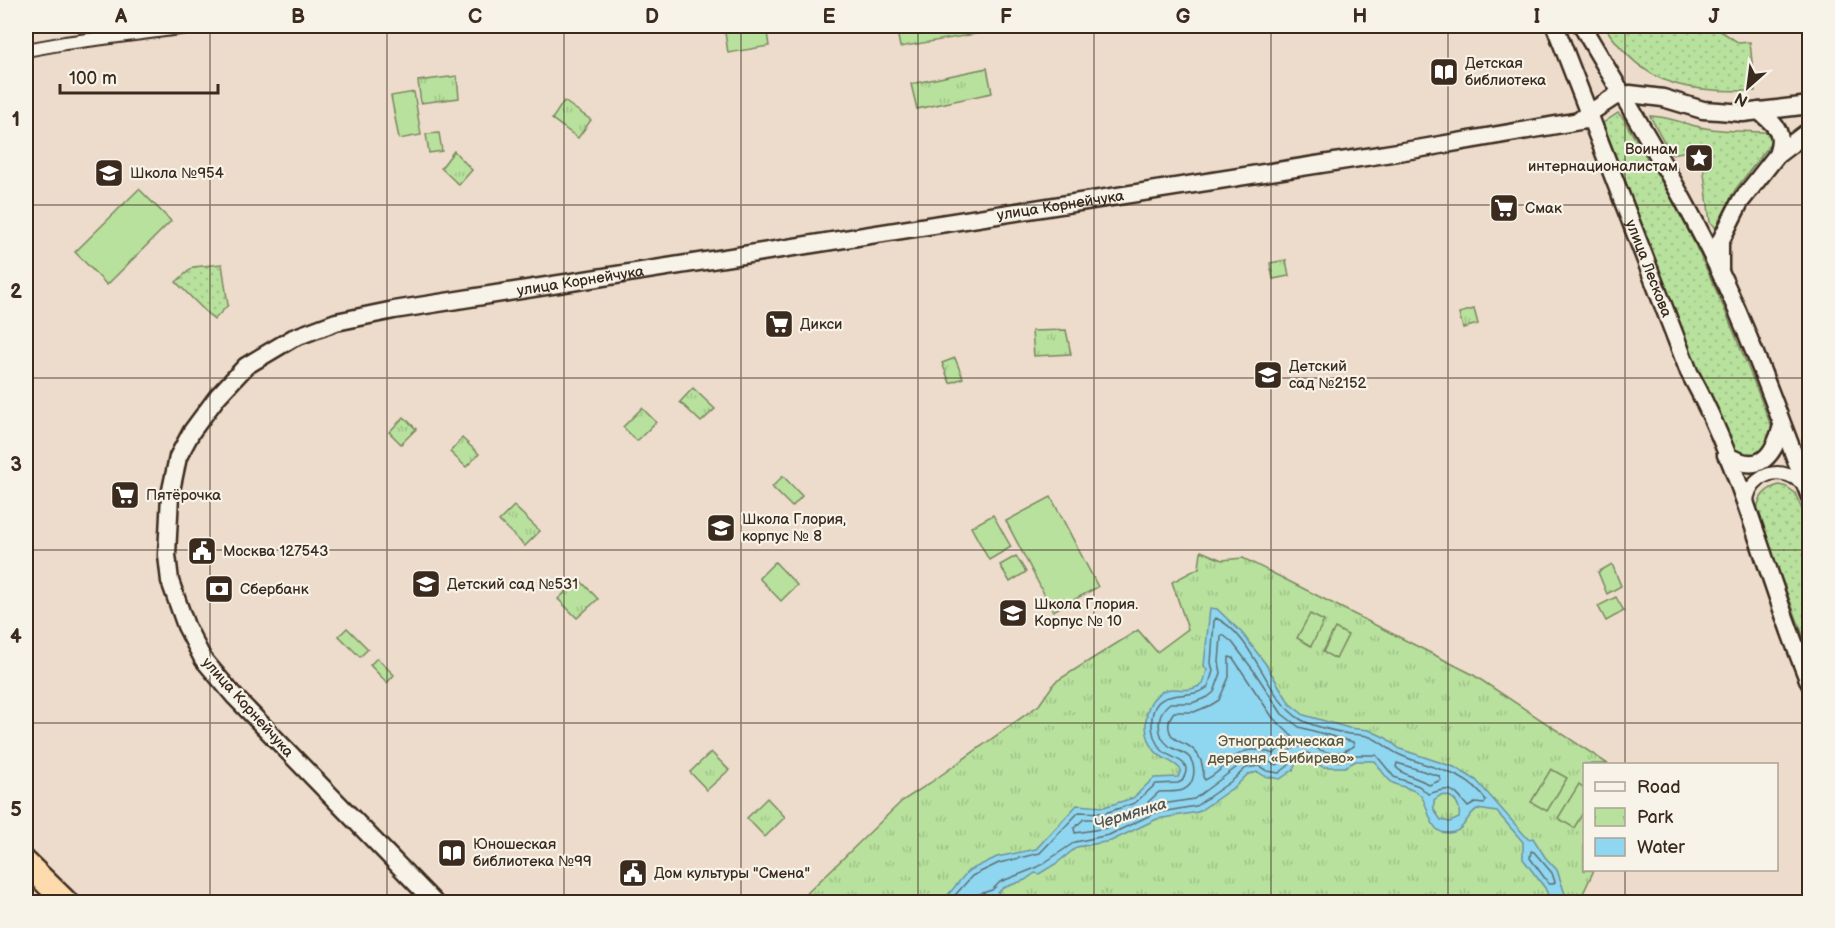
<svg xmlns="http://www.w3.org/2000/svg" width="1835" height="928" font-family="'Balsamiq Sans',sans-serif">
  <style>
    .grass { fill: url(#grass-dots); stroke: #79865e; stroke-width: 1.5 }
    .park { fill: url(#park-tufts); stroke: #79865e; stroke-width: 1.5 }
    .garden { fill: #b7e19d; stroke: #79865e; stroke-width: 1.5 }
    .water { fill: #8fd6f0; stroke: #6d919c; stroke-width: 1.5; fill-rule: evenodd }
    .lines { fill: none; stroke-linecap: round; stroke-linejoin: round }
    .shore { stroke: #5d6f72; stroke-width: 1.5 }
    .street-casing { stroke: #3b2a1e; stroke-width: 16 }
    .secondary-casing { stroke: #3b2a1e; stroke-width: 21 }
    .highway-casing { stroke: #3b2a1e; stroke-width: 27 }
    .street { stroke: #f7f3e8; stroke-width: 12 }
    .secondary { stroke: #f7f3e8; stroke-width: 16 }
    .highway { stroke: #fedbac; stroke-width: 22 }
    .grid { fill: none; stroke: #3b2a1e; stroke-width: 1.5; stroke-opacity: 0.55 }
    .labels { text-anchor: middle; stroke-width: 4.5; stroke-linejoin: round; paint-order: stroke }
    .poi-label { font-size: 15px; fill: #3b2a1e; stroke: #f7f3e8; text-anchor: start }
    .street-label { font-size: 15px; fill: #3b2a1e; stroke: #f7f3e8 }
    .park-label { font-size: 15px; fill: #5a583e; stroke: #f7f3e8 }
    .water-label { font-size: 16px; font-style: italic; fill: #505552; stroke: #f7f3e8 }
    .neatline { fill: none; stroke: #3b2a1e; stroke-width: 2 }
    .grid-label { font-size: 20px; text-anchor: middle; font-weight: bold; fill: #3b2a1e }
  </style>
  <defs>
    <pattern id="grass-dots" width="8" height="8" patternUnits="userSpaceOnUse" patternTransform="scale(1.5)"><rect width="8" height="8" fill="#b7e19d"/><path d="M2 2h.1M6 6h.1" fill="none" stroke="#9ec187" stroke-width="1.8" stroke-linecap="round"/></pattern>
    <pattern id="park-tufts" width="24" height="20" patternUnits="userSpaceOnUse" patternTransform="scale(1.5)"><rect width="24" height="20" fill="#b7e19d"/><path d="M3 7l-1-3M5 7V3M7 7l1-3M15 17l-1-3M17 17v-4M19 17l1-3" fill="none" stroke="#9ec187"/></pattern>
  </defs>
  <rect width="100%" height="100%" fill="#eddccb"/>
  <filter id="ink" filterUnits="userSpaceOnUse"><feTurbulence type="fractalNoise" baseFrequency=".0167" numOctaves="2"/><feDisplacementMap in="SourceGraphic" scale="12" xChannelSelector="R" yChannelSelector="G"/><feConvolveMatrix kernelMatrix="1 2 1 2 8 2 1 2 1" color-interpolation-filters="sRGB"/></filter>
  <g filter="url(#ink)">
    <!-- grass -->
    <g class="grass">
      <path d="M1604 26H1713L1739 43 1750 42 1755 91C1683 91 1647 88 1604 26Z"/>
      <path d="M1618 113 1623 118C1637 143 1653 167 1668 193 1711 269 1742 352 1774 433L1769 449 1750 458 1728 449 1603 123Z"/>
      <path d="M1650 116C1668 116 1686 125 1705 128 1726 132 1746 131 1767 132L1771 139 1769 146 1735 190 1716 228 1710 222 1701 149 1671 154Z"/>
      <path d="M222 264 228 305 214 320 176 282 193 267Z"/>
      <path d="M1779 485 1787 487 1795 493 1809 526V651L1757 514C1757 498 1764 489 1779 485Z"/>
    </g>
    <!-- park -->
    <g class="park">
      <path d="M987 68 992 93 917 109 911 84Z"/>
      <path d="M457 76 459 98 421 103 418 81Z"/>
      <path d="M564 101 591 120 578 138 552 119Z"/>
      <path d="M439 133 442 151 429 153 426 134Z"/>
      <path d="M454 151 472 170 459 185 441 168Z"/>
      <path d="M1286 260 1289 276 1273 279 1270 263Z"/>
      <path d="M1474 309 1478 324 1463 328 1459 313Z"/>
      <path d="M1066 330 1071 354 1034 356 1032 331Z"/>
      <path d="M955 358 963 378 950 383 942 363Z"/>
      <path d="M693 388 715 409 701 422 680 402Z"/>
      <path d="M642 408 656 422 637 441 623 427Z"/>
      <path d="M404 417 416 429 401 444 389 432Z"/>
      <path d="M462 438 479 454 466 467 450 452Z"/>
      <path d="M783 476 802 496 792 507 772 487Z"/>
      <path d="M514 506 540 531 525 546 499 521Z"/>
      <path d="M1201 551 1222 560 1243 558 1472 674 1608 764H1584V870H1594L1579 902H1269L1243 900 1219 902H798L902 801 930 783 1039 705 1055 682 1138 630 1157 652 1188 629 1172 582 1199 568Z"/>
      <path d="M1612 564 1621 586 1607 594 1598 572Z"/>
      <path d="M579 579 598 599 577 618 558 599Z"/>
      <path d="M1616 597 1624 611 1606 621 1598 606Z"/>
      <path d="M347 628 368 649 360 657 339 636Z"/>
      <path d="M377 658 394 675 387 683 370 665Z"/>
      <path d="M711 752 729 770 707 790 690 772Z"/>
      <path d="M767 798 785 817 765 837 747 818Z"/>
    </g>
    <!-- garden -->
    <g class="garden">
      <path d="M724 26H766L769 46 728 53Z"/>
      <path d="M896 26H986L987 32 900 47Z"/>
      <path d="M414 92 421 135 399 139 391 96Z"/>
      <path d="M139 189 171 221 107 285 75 252Z"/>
      <path d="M1051 497 1098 587 1053 611 1006 521Z"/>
      <path d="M993 515 1011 547 989 560 971 527Z"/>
      <path d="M1016 556 1026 572 1010 582 1000 565Z"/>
      <path d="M775 562 797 585 781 601 759 578Z"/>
      <path d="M1310 614 1324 621 1311 646 1297 638Z"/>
      <path d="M1335 628 1348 635 1336 659 1323 652Z"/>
      <path d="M1551 769 1567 778 1547 811 1531 802Z"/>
      <path d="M1579 784 1584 788V811L1574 828 1558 818Z"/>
    </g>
    <!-- water -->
    <path class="water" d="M1210 608 1217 609 1242 633 1265 663 1290 704 1304 715 1349 728 1369 730 1386 738 1400 749 1454 767 1476 780 1528 839 1533 838 1545 857 1557 870 1567 900 1566 902H1551L1545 888 1523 859V842L1497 812 1477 809C1467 815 1465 829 1454 832 1426 839 1431 803 1419 794 1412 788 1401 787 1393 783 1385 778 1380 768 1375 761H1356L1345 767H1323L1306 759 1297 761 1293 770 1280 779 1264 776 1258 772 1248 774 1237 785 1198 812 1157 819 1111 841 1077 847 1057 863 1039 874 1035 873 1025 880 1003 888 996 895 965 902H942L968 871 997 857 1036 849 1077 805 1104 807 1133 798 1154 778 1178 777 1181 770C1175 761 1162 760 1155 751 1141 733 1142 699 1166 690 1174 687 1182 691 1190 689 1194 689 1199 686 1203 684L1207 670 1204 666ZM1441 795C1455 795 1461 805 1459 818L1450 822 1441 820 1434 810V800Z"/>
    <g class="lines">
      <!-- shore -->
      <g class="shore">
        <path d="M1223 635 1232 642 1254 671 1282 714 1299 727 1353 742 1354 746C1324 765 1319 739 1294 748 1285 751 1284 760 1277 765L1260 759 1245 761 1194 799 1150 806 1148 802 1159 792C1166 791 1175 793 1183 790 1195 785 1197 767 1189 757 1183 751 1174 750 1168 745 1155 734 1157 712 1170 703H1192L1208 697 1214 692 1221 673 1219 662 1221 637Z"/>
        <path d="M1229 657 1233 658 1273 718 1293 737 1282 745 1274 754C1233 740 1234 766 1205 780L1203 777C1204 763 1199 752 1187 745 1183 743 1177 741 1174 738 1166 730 1168 719 1174 712H1194L1211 705 1219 700 1229 677Z"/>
        <path d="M1397 763 1439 776 1441 780 1429 785C1419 777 1404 777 1396 767Z"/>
        <path d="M1084 819H1111L1114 822 1107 828 1075 833 1074 828Z"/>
        <path d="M1531 851 1534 852 1552 873 1555 882 1553 884H1549L1530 858Z"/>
        <path d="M949 902 972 876 999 863 1040 853 1079 812 1105 813 1135 803 1156 784 1178 783 1182 781C1194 761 1177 761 1164 752 1154 744 1151 729 1152 718 1155 685 1190 702 1208 687L1213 671 1211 663 1214 621 1216 618C1255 636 1266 699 1300 719 1313 727 1334 731 1349 734 1354 735 1361 734 1367 736 1379 739 1387 749 1398 754 1429 769 1464 769 1486 800L1484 804 1475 803 1468 807C1452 788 1452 786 1428 794L1419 786 1394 777 1376 755H1356L1343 761H1325L1307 753 1293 756 1288 766 1279 773 1267 771 1259 766 1246 768 1233 780 1196 806 1155 813 1109 835 1075 842 1038 867 1000 882 992 890 976 895 972 902"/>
      </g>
      <!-- street casing -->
      <g class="street-casing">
        <g id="street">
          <path d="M26 50 65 43 195 26"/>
          <path d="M1747 504C1747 483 1767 468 1788 475 1794 477 1799 481 1805 485"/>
        </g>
      </g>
      <!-- secondary casing -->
      <g class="secondary-casing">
        <g id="secondary">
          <path id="s1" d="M1555 26 1689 372C1743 470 1767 581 1810 684"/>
          <path d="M1582 26C1629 107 1680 187 1720 272 1754 345 1781 422 1810 497"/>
          <path d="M1759 111C1776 126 1785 131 1777 155"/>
          <path d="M1582 118 1614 97 1630 94 1663 98 1703 110 1719 111 1743 113 1810 105"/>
          <path d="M1720 269V242L1740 202 1777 155 1810 130"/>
          <path d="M1726 455C1760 475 1773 457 1782 426"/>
          <path id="s2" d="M434 902 235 697 203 659 186 626 170 581 167 555 170 495 178 457 192 431 218 396 246 366 293 338 336 322 394 310 1417 149 1591 119"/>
        </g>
      </g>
      <!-- highway casing -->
      <g class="highway-casing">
        <path id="highway" d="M26 863 66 902"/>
      </g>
      <!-- street -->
      <use href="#street" class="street"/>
      <!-- secondary -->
      <use href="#secondary" class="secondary"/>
      <!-- highway -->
      <use href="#highway" class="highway"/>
    </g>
  </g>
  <!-- grid -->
  <path class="grid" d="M210 26V902M387 26V902M564 26V902M741 26V902M918 26V902M1094 26V902M1271 26V902M1448 26V902M1625 26V764M26 205H1810M26 378H1810M26 550H1810M26 723H1810M1625 870V902"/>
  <!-- icons -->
  <defs>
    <g id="library-square" transform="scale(1.5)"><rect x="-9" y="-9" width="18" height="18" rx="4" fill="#3b2a1e" stroke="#f7f3e8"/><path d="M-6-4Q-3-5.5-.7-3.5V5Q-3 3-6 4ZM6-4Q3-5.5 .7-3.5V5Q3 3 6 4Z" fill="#fff"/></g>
    <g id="sight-square" transform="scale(1.5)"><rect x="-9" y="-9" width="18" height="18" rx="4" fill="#3b2a1e" stroke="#f7f3e8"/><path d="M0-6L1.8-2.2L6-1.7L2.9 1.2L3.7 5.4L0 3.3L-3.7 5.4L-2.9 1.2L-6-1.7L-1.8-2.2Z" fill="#fff"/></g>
    <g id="school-square" transform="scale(1.5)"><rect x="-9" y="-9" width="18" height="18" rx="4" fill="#3b2a1e" stroke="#f7f3e8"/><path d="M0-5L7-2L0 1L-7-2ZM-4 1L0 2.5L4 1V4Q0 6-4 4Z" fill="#fff"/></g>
    <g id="supermarket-square" transform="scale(1.5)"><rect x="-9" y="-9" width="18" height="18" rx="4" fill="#3b2a1e" stroke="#f7f3e8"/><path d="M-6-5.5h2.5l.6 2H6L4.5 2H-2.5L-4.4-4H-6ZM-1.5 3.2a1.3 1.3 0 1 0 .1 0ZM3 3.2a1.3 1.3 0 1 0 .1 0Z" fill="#fff"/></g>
    <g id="civic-square" transform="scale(1.5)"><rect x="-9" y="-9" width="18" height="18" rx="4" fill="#3b2a1e" stroke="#f7f3e8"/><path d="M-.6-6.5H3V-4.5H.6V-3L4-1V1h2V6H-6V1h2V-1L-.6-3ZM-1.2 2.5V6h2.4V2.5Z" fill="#fff"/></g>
    <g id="bank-square" transform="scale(1.5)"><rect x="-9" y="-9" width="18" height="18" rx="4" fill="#3b2a1e" stroke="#f7f3e8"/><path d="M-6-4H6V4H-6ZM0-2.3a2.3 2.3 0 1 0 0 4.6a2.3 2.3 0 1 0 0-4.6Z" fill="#fff"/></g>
  </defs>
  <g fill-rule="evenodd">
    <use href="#library-square" x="1444" y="72"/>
    <use href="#sight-square" x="1699" y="158"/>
    <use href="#school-square" x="109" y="173"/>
    <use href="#supermarket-square" x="1504" y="208"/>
    <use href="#supermarket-square" x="779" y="324"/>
    <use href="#school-square" x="1268" y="375"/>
    <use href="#supermarket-square" x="125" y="495"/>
    <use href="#school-square" x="721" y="528"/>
    <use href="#civic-square" x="202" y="551"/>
    <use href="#school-square" x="426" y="584"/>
    <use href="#bank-square" x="219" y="589"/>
    <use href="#school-square" x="1013" y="613"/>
    <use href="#library-square" x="452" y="853"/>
    <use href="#civic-square" x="633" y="873"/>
  </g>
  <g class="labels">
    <!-- poi labels -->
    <g class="poi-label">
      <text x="1465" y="68">Детская<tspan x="1465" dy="17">библиотека</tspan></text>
      <text x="1678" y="154" text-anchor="end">Воинам<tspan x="1678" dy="17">интернационалистам</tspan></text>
      <text x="130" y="178">Школа №954</text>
      <text x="1525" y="213">Смак</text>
      <text x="800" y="329">Дикси</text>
      <text x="1289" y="371">Детский<tspan x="1289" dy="17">сад №2152</tspan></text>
      <text x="146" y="500">Пятёрочка</text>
      <text x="742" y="524">Школа Глория,<tspan x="742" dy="17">корпус № 8</tspan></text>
      <text x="223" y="556">Москва 127543</text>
      <text x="447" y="589">Детский сад №531</text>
      <text x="240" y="594">Сбербанк</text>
      <text x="1034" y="609">Школа Глория.<tspan x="1034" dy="17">Корпус № 10</tspan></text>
      <text x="473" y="849">Юношеская<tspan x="473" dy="17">библиотека №99</tspan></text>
      <text x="654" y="878">Дом культуры "Смена"</text>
    </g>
    <!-- street labels -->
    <g class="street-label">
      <text dy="5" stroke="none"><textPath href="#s2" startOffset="1494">улица Корнейчука</textPath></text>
      <text dy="5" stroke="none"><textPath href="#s1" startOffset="260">улица Лескова</textPath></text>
      <text dy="5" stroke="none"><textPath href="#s2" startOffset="1008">улица Корнейчука</textPath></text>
      <text transform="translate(248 707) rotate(48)" y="5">улица Корнейчука</text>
    </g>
    <!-- park labels -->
    <g class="park-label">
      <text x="1281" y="746">Этнографическая<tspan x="1281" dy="17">деревня «Бибирево»</tspan></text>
    </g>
    <!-- water labels -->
    <g class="water-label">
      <text transform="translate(1130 813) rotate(-17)" y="6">Чермянка</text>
    </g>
  </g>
  <!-- margin -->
  <rect width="1835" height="928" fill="none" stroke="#f7f3e8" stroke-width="66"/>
  <!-- legend -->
  <rect x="1583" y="763" width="195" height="108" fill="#f7f3e8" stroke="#aca397" stroke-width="1.5"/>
  <rect x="1595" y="782" width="30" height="9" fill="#f7f3e8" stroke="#aca397" stroke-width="1.5"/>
  <text x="1637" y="793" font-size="18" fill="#3b2a1e">Road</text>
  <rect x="1595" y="808" width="30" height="18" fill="url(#park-tufts)" stroke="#aca397" stroke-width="1.5"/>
  <text x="1637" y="823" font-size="18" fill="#3b2a1e">Park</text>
  <rect x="1595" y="838" width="30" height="18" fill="#8fd6f0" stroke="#aca397" stroke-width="1.5"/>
  <text x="1637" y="853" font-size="18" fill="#3b2a1e">Water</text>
  <!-- north arrow -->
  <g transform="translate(1748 87) rotate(208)" stroke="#f7f3e8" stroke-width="4.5" paint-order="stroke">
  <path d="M0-4.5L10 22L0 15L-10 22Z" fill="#3b2a1e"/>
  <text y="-9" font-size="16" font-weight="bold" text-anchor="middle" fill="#3b2a1e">N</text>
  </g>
  <!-- scale -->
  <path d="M60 84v9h158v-9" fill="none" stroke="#3b2a1e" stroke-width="3"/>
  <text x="69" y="84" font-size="18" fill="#3b2a1e" stroke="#f7f3e8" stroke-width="4.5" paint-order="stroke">100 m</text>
  <rect x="33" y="33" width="1769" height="862" class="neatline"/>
  <g class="grid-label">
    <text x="121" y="23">A</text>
    <text x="298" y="23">B</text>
    <text x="475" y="23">C</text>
    <text x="652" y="23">D</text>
    <text x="829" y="23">E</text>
    <text x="1006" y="23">F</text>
    <text x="1183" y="23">G</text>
    <text x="1360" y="23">H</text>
    <text x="1537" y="23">I</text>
    <text x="1714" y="23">J</text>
    <text x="16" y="126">1</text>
    <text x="16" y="298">2</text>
    <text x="16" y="471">3</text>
    <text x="16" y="643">4</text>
    <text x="16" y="816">5</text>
  </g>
</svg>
